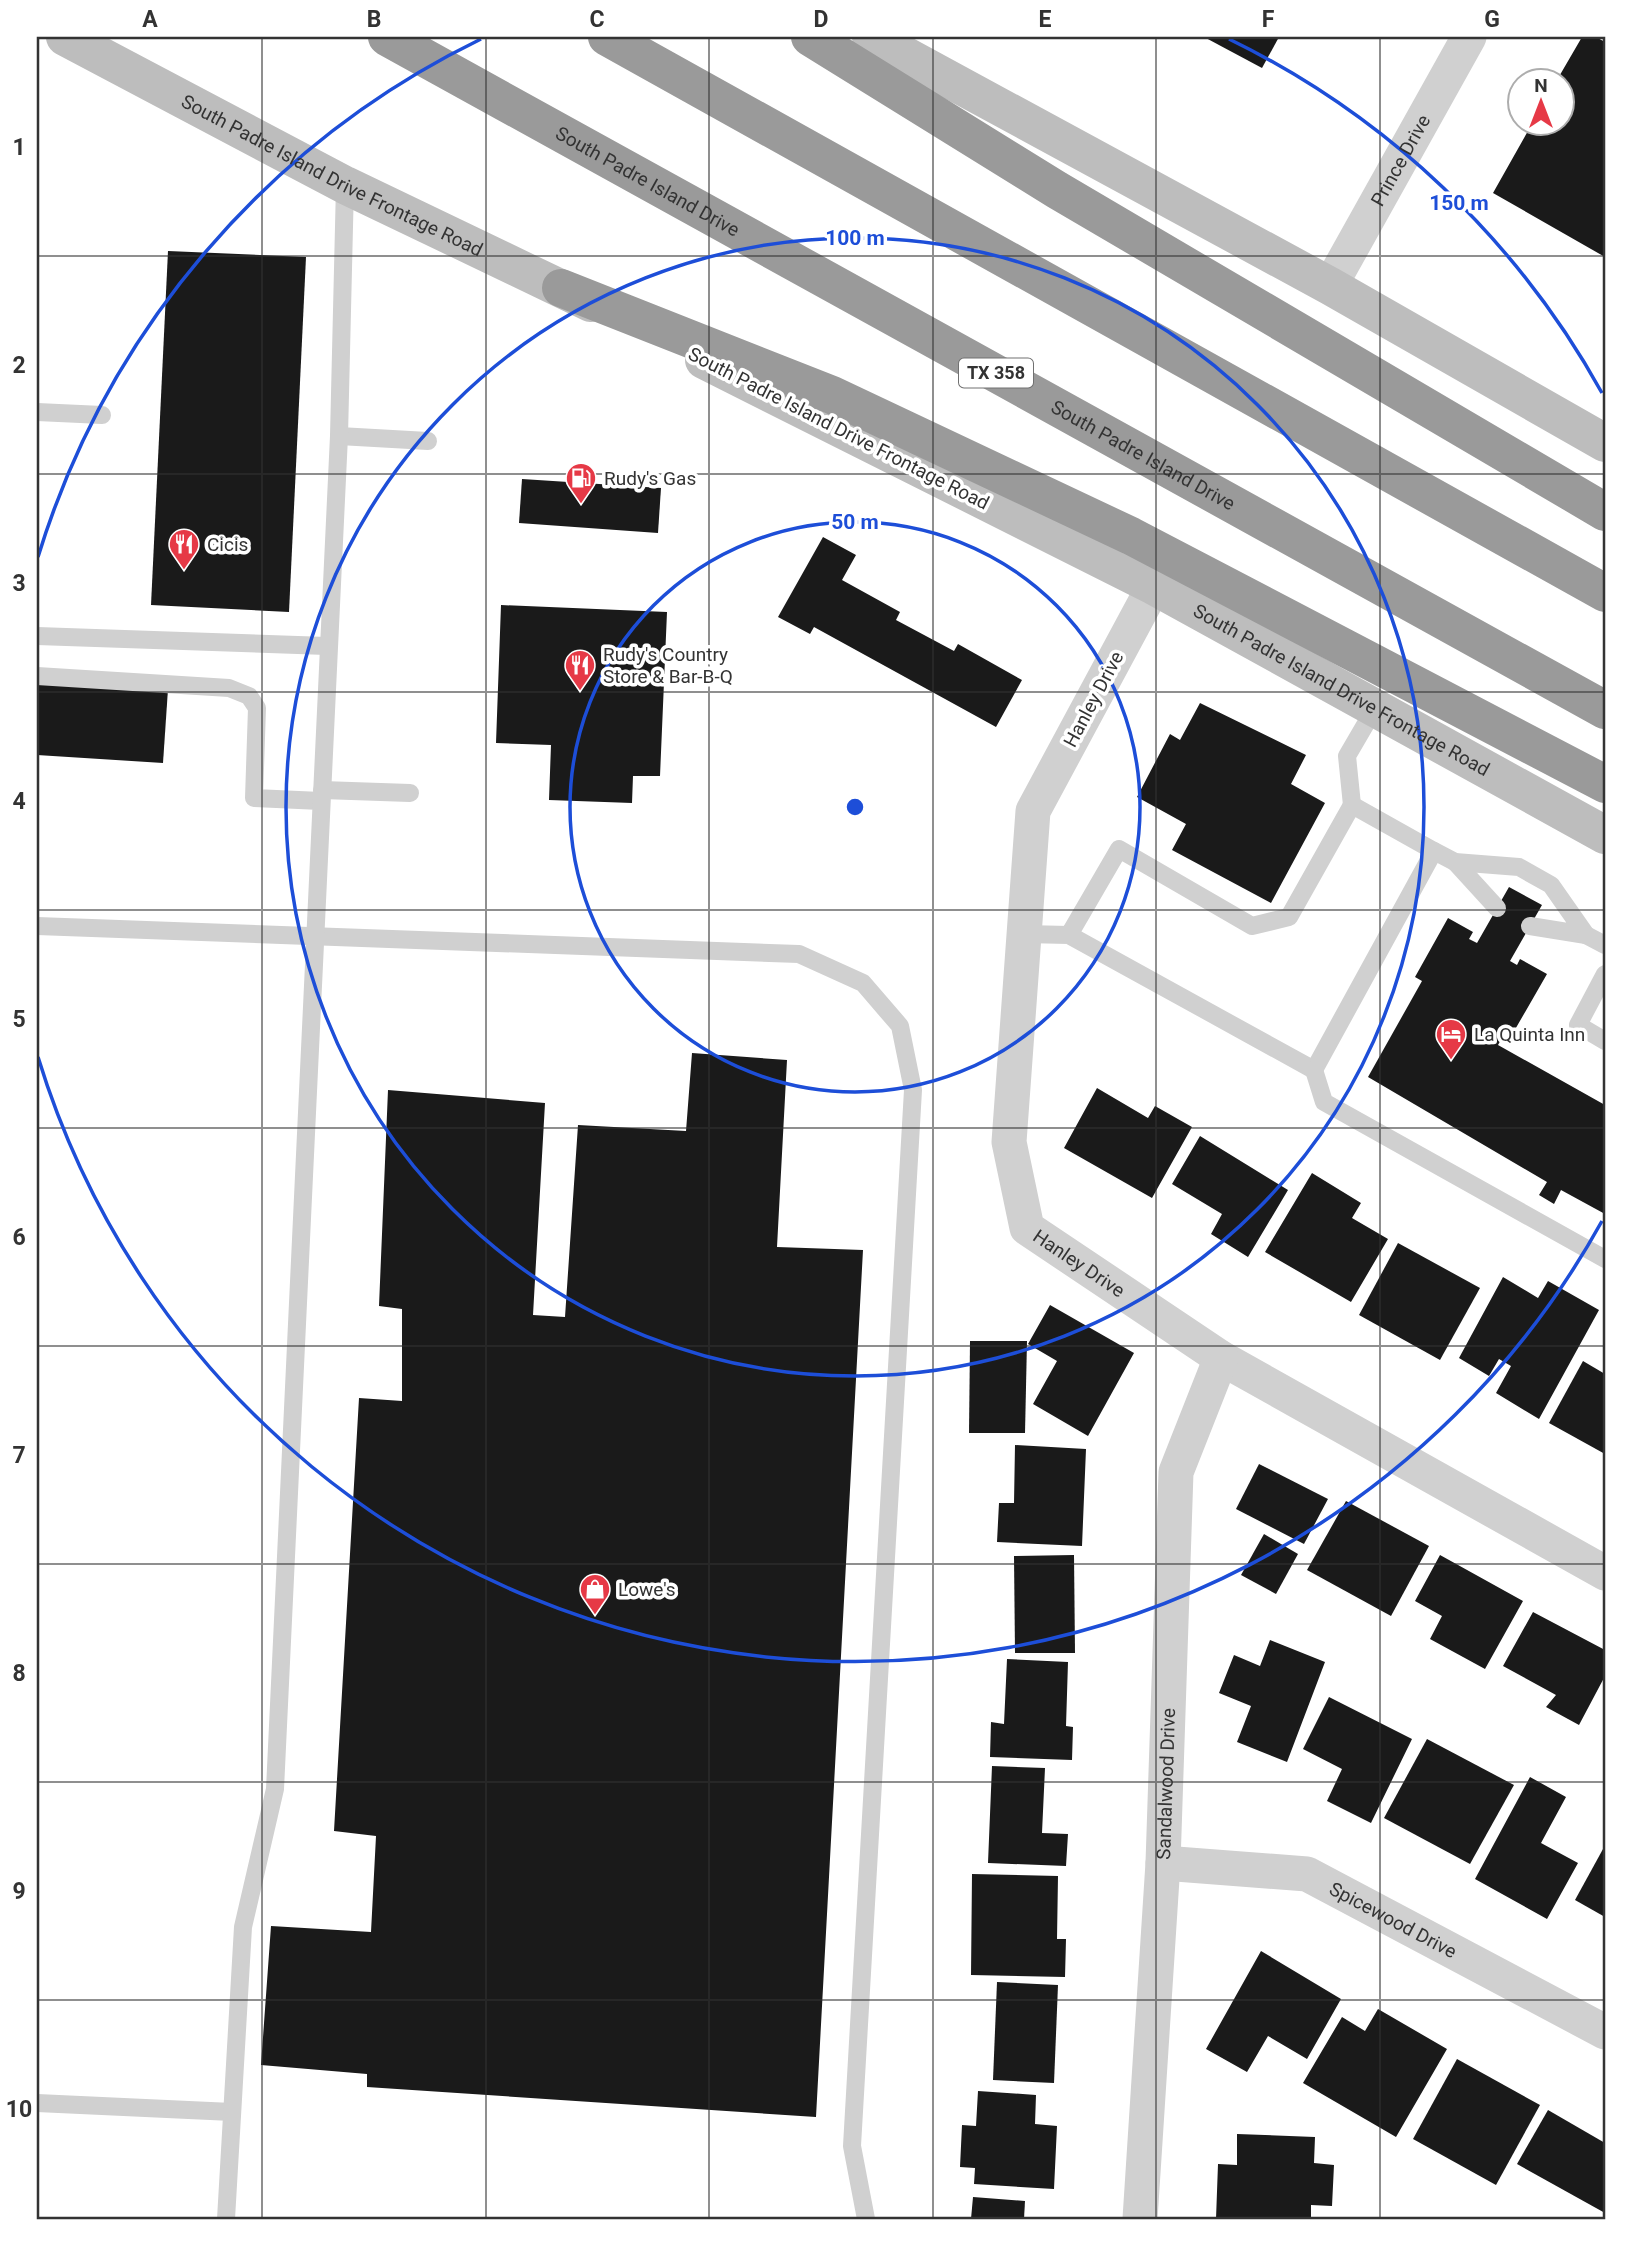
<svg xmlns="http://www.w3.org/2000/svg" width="1642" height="2256" font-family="Roboto,sans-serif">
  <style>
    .building { fill: #1a1a1a }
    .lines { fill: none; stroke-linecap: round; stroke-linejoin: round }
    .service { stroke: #d0d0d0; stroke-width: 18 }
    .minor { stroke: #d0d0d0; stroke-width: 35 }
    .secondary { stroke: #bdbdbd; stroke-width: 38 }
    .motorway { stroke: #9a9a9a; stroke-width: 38 }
    .grid { fill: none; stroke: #333; stroke-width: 2; stroke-opacity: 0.55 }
    .ring { fill: none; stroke: #1d4ed8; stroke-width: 3.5 }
    .labels { text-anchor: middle; stroke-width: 7; stroke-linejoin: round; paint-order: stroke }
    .shield { fill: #fff; stroke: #707070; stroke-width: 2 }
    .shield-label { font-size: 18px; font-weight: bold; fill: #333 }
    .street-label { font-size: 19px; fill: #333; stroke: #fff }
    .poi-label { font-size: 19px; fill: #333; stroke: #fff; text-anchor: start }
    .centre { fill: #1d4ed8; stroke: #fff; stroke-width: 3.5 }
    .ring-label { font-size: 21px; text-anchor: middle; font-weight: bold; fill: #1d4ed8; stroke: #fff; stroke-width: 7; stroke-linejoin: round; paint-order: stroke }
    .neatline { fill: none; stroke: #333; stroke-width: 2.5 }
    .grid-label { font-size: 23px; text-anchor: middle; font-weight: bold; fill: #333 }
  </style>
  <rect width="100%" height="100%" fill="#fff"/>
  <!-- building -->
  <g class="building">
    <path d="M1204 37H1279L1262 68Z"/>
    <path d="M1582 37H1596L1605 42V257L1493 193 1533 122H1562V80H1557Z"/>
    <path d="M168 251 306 257 289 612 151 605Z"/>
    <path d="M522 479 661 488 658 533 519 523Z"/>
    <path d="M823 537 856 555 842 580 900 612 896 620 954 651 958 644 1022 680 996 727 814 627 810 634 778 617Z"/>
    <path d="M501 605 667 612 660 776H633L632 803 549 800 551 745 496 743Z"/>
    <path d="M37 681 168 689 163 763 37 755Z"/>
    <path d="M1200 703 1306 755 1291 784 1325 803 1271 903 1172 850 1186 824 1137 797 1170 734 1180 740Z"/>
    <path d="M1509 887 1542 905 1510 961 1517 965 1520 959 1547 974 1513 1033 1507 1029 1498 1045 1605 1105V1214L1561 1190 1554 1204 1539 1195 1547 1182 1368 1077 1422 981 1415 977 1448 918 1473 932 1469 939 1477 943Z"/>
    <path d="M692 1053 787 1060 777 1247 863 1250 816 2117 367 2087V2074L261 2065 271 1926 371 1932 376 1836 334 1831 359 1398 402 1401V1309L379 1306 388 1090 545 1103 533 1315 565 1317 578 1125 686 1131Z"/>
    <path d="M1097 1088 1148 1118 1155 1106 1192 1127 1152 1198 1064 1148Z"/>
    <path d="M1200 1136 1288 1190 1248 1257 1211 1234 1222 1214 1172 1184Z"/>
    <path d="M1312 1173 1361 1203 1352 1218 1388 1239 1351 1302 1265 1252Z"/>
    <path d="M1398 1243 1480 1288 1440 1360 1359 1315Z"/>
    <path d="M1503 1277 1538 1298 1548 1281 1599 1310 1539 1419 1496 1393 1511 1366 1499 1359 1489 1376 1459 1358Z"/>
    <path d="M1050 1305 1134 1353 1088 1436 1033 1404 1057 1361 1028 1344Z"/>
    <path d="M970 1341H1027L1025 1433H969Z"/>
    <path d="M1583 1361 1605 1374V1454L1549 1423Z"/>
    <path d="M1015 1445 1086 1449 1082 1546 997 1542 999 1503H1014Z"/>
    <path d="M1259 1464 1328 1499 1304 1544 1236 1509Z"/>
    <path d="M1346 1501 1429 1546 1391 1616 1307 1570Z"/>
    <path d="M1264 1534 1298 1554 1276 1594 1241 1575Z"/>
    <path d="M1074 1555 1075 1653H1015L1014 1556Z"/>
    <path d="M1440 1555 1523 1601 1485 1669 1430 1639 1442 1616 1415 1601Z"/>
    <path d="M1533 1612 1605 1650V1676L1579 1725 1546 1707 1556 1695 1503 1666Z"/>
    <path d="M1270 1640 1325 1662 1287 1762 1237 1742 1251 1706 1219 1693 1234 1655 1260 1666Z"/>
    <path d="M1007 1659 1068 1662 1066 1726 1073 1727 1072 1760 990 1757 991 1722 1004 1724Z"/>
    <path d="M1329 1697 1412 1739 1371 1823 1327 1801 1342 1769 1303 1749Z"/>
    <path d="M1427 1739 1514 1785 1470 1864 1384 1818Z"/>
    <path d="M992 1766 1045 1768 1042 1833 1068 1834 1066 1866 988 1863Z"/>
    <path d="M1530 1777 1566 1797 1541 1843 1578 1863 1547 1919 1475 1879Z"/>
    <path d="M1603 1849 1605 1850V1917L1575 1900Z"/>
    <path d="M972 1874 1058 1876 1057 1939H1066L1065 1977 971 1975Z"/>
    <path d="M1261 1951 1341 1999 1307 2059 1268 2036 1247 2072 1206 2049Z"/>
    <path d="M997 1982 1058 1985 1054 2083 993 2080Z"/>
    <path d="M1378 2009 1447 2049 1396 2137 1303 2083 1342 2017 1365 2031Z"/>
    <path d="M1457 2059 1540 2105 1496 2185 1413 2139Z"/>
    <path d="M978 2091 1036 2095 1035 2124 1057 2126 1054 2189 974 2184 975 2168 960 2167 962 2125 976 2126Z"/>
    <path d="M1548 2110 1605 2143V2213L1517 2164Z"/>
    <path d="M1237 2134 1315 2137 1314 2163 1334 2165 1332 2206 1311 2205V2219H1216L1218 2164 1237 2165Z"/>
    <path d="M973 2197 1025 2201 1024 2219H971Z"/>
  </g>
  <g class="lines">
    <!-- service -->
    <g class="service">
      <path d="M37 412 102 415"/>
      <path d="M339 436 428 441"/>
      <path d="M37 636 327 646"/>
      <path d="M37 676 229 688 249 696 257 708 254 798 321 801"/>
      <path d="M322 790 410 793"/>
      <path d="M1352 805 1347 756 1375 708"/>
      <path d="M1434 851 1455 862 1519 867 1551 885 1586 935 1530 926"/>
      <path d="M1455 862 1497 908"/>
      <path d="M37 926 799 954 863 983 900 1026 913 1090 852 2146 866 2219"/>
      <path d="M1024 934 1069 935 1314 1070 1434 851 1352 805 1289 917 1252 926 1119 849 1069 935"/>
      <path d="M1586 935 1605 945"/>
      <path d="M1605 974 1578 1025 1605 1041"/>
      <path d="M1314 1070 1324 1102 1605 1259"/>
      <path d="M37 2103 232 2112"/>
      <path d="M226 2219 243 1927 275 1789 339 436 345 185"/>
    </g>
    <!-- minor -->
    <g class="minor">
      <path id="s1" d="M1330 286 1469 37"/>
      <path id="s2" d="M1154 586 1033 811 1009 1142 1027 1228 1221 1358 1605 1573"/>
      <path id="s3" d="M1163 1863 1307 1874 1605 2032"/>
      <path id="s4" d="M1140 2219 1163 1863 1176 1472 1221 1358"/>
    </g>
    <!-- secondary -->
    <g class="secondary">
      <path id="s5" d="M65 37 345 185 591 303"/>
      <path d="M871 37 1330 286 1605 443"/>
      <path id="s6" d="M704 360 1154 586 1605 835"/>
    </g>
    <!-- motorway -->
    <g class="motorway">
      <path id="s7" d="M387 37 1605 710"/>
      <path d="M607 37 1605 593"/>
      <path d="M810 37 1057 190 1605 512"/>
      <path d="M561 288 832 395 1131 536 1605 784"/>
    </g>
  </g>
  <!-- grid -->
  <path class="grid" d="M262 37V2219M486 37V2219M709 37V2219M933 37V2219M1156 37V2219M1380 37V2219M37 256H1605M37 474H1605M37 692H1605M37 910H1605M37 1128H1605M37 1346H1605M37 1564H1605M37 1782H1605M37 2000H1605"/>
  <!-- distance rings -->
  <g class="ring">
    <circle cx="855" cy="807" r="285"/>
    <circle cx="855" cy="807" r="569"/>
    <path d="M1602 1221A854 854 0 0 1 38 1057M38 557A854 854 0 0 1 481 39M1229 39A854 854 0 0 1 1602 393"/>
  </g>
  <!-- icons -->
  <defs>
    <g id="fuel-pin" transform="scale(1.575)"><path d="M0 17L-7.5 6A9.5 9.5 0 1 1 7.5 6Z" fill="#e63946" stroke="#fff"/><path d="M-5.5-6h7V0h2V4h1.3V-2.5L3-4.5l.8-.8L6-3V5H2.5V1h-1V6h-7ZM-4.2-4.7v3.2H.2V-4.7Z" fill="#fff"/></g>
    <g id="restaurant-pin" transform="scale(1.575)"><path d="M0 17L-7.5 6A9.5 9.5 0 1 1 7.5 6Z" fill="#e63946" stroke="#fff"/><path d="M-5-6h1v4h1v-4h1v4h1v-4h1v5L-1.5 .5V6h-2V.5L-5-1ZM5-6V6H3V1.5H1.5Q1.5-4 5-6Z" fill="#fff"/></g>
    <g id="hotel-pin" transform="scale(1.575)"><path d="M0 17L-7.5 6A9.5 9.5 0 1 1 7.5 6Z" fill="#e63946" stroke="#fff"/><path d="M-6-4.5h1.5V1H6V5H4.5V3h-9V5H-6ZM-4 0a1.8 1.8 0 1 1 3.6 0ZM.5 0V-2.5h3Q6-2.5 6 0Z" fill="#fff"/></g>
    <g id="shop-pin" transform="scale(1.575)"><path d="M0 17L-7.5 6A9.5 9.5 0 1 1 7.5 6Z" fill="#e63946" stroke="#fff"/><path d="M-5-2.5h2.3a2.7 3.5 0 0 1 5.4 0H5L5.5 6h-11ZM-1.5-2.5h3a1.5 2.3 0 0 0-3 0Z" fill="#fff"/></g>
  </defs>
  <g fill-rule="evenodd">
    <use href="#fuel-pin" x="581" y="478"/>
    <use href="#restaurant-pin" x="184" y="544"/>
    <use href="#restaurant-pin" x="580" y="665"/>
    <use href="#hotel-pin" x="1451" y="1034"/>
    <use href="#shop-pin" x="595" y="1589"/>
  </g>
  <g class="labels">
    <!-- shield labels -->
    <rect class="shield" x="959" y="358.5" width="74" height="29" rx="5"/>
    <g class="shield-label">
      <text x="996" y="379">TX 358</text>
    </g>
    <!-- street labels -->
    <g class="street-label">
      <text dy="7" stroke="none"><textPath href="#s1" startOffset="144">Prince Drive</textPath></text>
      <text dy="7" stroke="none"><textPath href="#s5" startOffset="301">South Padre Island Drive Frontage Road</textPath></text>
      <text dy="7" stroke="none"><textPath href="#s7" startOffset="298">South Padre Island Drive</textPath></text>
      <text transform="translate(839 428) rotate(27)" y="7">South Padre Island Drive Frontage Road</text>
      <text dy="7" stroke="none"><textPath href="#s7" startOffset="864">South Padre Island Drive</textPath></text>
      <text dy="7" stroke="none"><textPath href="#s6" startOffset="718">South Padre Island Drive Frontage Road</textPath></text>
      <text transform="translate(1093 699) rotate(-62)" y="7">Hanley Drive</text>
      <text dy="7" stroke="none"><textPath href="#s2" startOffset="738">Hanley Drive</textPath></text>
      <text dy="7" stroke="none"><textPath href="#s4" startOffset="436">Sandalwood Drive</textPath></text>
      <text dy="7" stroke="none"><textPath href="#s3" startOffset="242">Spicewood Drive</textPath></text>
    </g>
    <!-- poi labels -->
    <g class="poi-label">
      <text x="604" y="485">Rudy's Gas</text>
      <text x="207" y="551">Cicis</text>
      <text x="603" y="661">Rudy's Country<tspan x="603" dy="22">Store &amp; Bar-B-Q</tspan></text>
      <text x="1474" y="1041">La Quinta Inn</text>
      <text x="618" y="1596">Lowe's</text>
    </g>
  </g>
  <circle cx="855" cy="807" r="10" class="centre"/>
  <g class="ring-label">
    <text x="1459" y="210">150 m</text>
    <text x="855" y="245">100 m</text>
    <text x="855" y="529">50 m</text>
  </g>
  <!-- border -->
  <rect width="1642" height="2256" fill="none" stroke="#ffffff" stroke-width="77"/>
  <!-- north arrow -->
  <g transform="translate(1541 102)"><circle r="33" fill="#ffffff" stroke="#adadad" stroke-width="2"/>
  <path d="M0-5L12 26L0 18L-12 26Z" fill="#e63946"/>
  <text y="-10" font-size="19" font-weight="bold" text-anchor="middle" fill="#333333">N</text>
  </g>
  <rect x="38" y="38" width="1566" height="2180" class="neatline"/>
  <g class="grid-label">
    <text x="150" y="27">A</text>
    <text x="374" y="27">B</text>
    <text x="597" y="27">C</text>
    <text x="821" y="27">D</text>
    <text x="1045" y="27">E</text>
    <text x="1268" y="27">F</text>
    <text x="1492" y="27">G</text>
    <text x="19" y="155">1</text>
    <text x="19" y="373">2</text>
    <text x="19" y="591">3</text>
    <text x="19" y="809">4</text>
    <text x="19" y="1027">5</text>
    <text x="19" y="1245">6</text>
    <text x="19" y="1463">7</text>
    <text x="19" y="1681">8</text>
    <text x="19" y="1899">9</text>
    <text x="19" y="2117">10</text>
  </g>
</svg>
